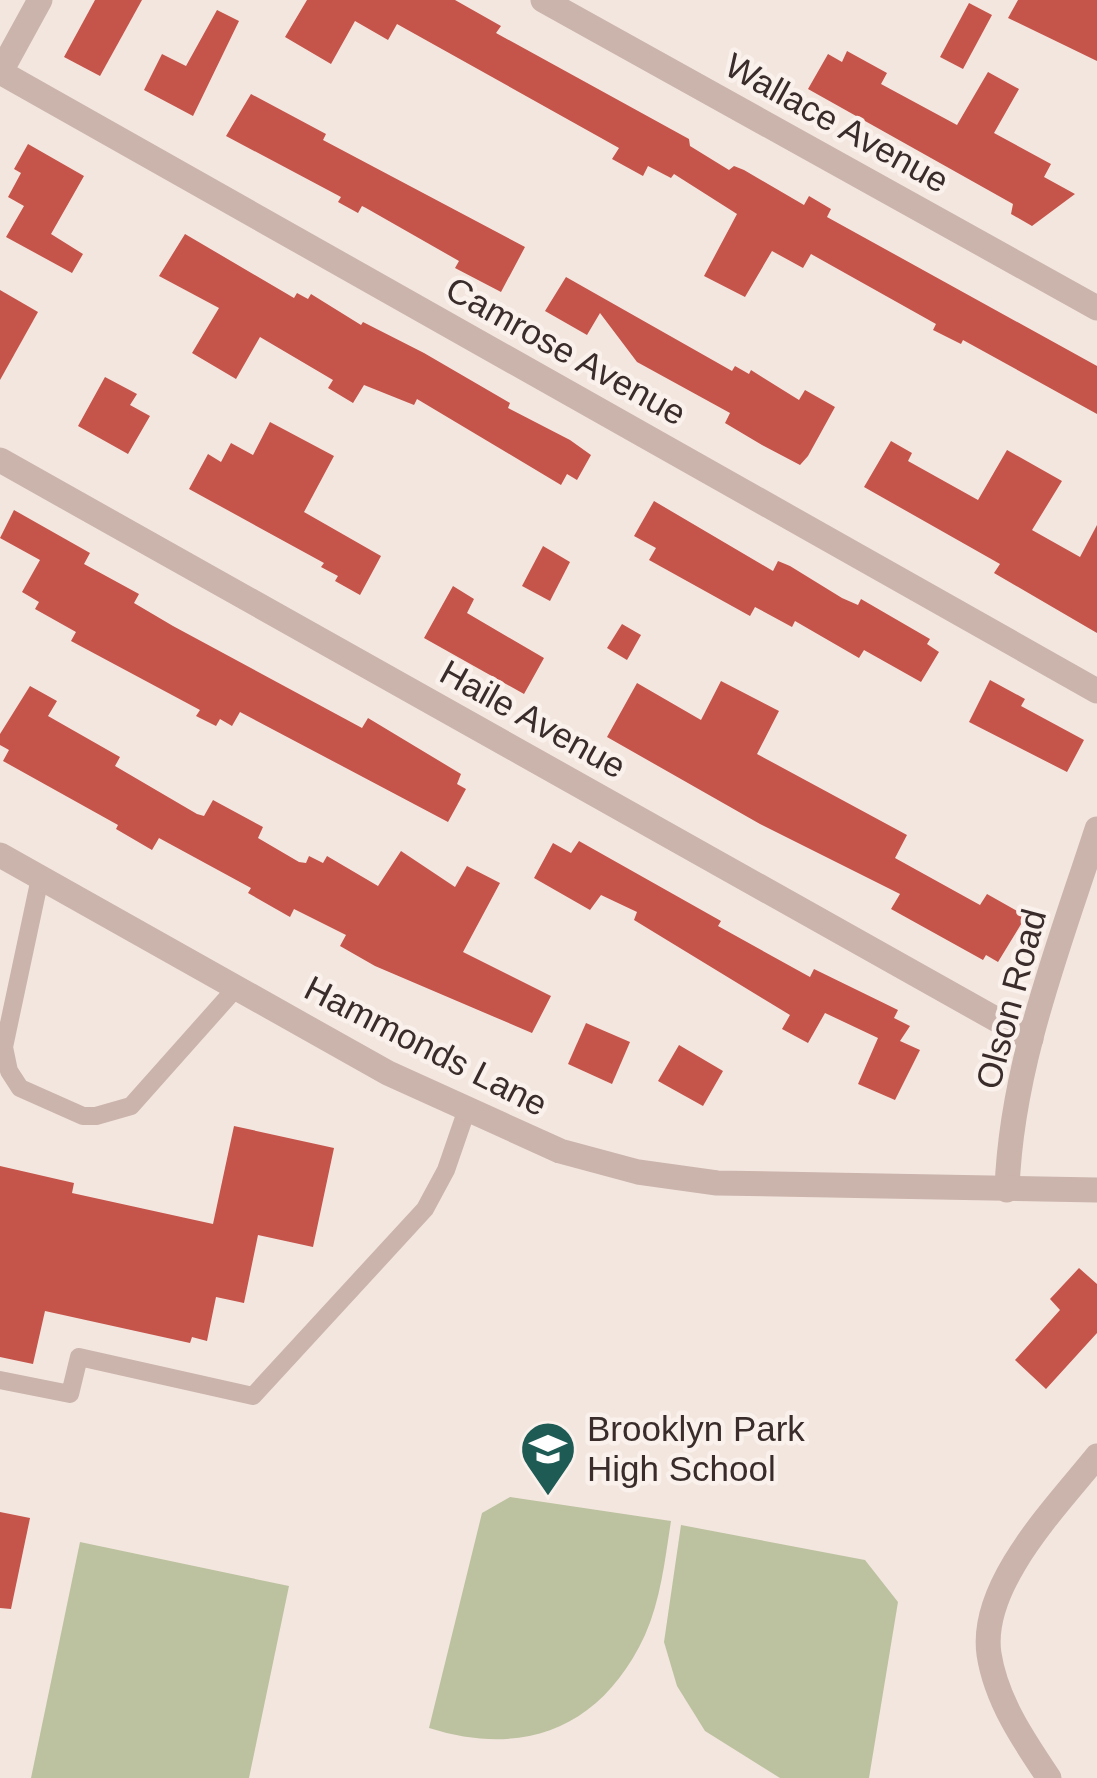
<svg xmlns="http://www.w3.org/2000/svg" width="1097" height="1778" font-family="Arial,sans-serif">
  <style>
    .green { fill: #bcc29f }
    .building { fill: #c5544b }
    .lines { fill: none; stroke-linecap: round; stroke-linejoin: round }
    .service { stroke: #cbb4ab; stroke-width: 18 }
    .minor { stroke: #cbb4ab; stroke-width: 25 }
    .tertiary { stroke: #cbb4ab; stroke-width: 25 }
    .labels { text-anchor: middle; stroke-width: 9; stroke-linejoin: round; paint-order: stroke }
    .street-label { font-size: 35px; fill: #392c2a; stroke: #faf1ec }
    .poi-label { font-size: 35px; fill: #392c2a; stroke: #faf1ec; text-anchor: start }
  </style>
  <rect width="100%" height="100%" fill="#f3e6df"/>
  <!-- green -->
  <g class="green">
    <path d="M510 1497 671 1521C665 1559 661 1599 645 1635 602 1728 524 1758 429 1728L482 1513Z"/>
    <path d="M681 1525 865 1560 898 1602 869 1778H780L705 1731 677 1686 664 1642Z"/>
    <path d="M80 1542 289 1586 249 1778H31Z"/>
  </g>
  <!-- building -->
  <g class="building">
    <path d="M95 0H142L100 76 64 57Z"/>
    <path d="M307 0H455L501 26 496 33 689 139 690 146 729 170 734 166 744 170 804 205 809 196 831 209 827 217 1097 366V414L963 340 961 344 933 330 936 324 811 254 803 268 772 251 745 297 704 276 737 214 674 174 671 178 648 166 643 176 612 159 619 148 397 24 388 40 355 21 331 64 285 37Z"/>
    <path d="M1018 0H1097V61L1008 18Z"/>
    <path d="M969 3 992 15 963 69 940 57Z"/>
    <path d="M217 10 239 21 193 116 144 90 162 54 186 66Z"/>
    <path d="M847 51 887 73 881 84 957 125 988 72 1019 89 994 133 1051 164 1044 177 1075 194 1032 226 1011 214 1013 204 808 89 828 54 842 62Z"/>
    <path d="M251 94 326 134 323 140 525 247 501 292 455 268 459 261 366 208 362 206 358 213 338 202 341 197 226 136Z"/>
    <path d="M28 144 84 176 51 234 83 254 72 273 6 237 24 206 8 197 21 173 14 169Z"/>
    <path d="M185 234 294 298 297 293 308 299 311 294 361 325 363 322 424 353 510 403 508 408 570 440 591 455 577 480 567 474 561 485 417 399 414 405 364 385 353 403 328 388 333 380 260 337 236 379 192 353 219 308 159 276Z"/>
    <path d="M566 277 732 371 735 366 749 374 751 370 799 400 805 390 835 407 808 456 800 465 762 445 725 423 730 413 637 362 600 313 587 335 545 311Z"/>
    <path d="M0 290 38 312 0 380Z"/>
    <path d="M105 377 137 394 130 405 150 416 128 454 78 426Z"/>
    <path d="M270 422 334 456 304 512 381 556 360 595 335 581 338 576 321 567 324 563 189 489 208 454 221 462 231 443 253 455Z"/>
    <path d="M891 441 912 453 908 461 978 500 1007 450 1062 481 1032 530 1080 557 1097 525V633L994 573 1000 564 864 487Z"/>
    <path d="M654 501 773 571 778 561 790 566 842 598 858 605 861 599 930 639 927 644 939 652 921 682 864 650 859 658 795 621 792 627 755 607 750 616 649 560 656 548 634 536Z"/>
    <path d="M14 510 90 553 84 564 139 594 134 603 173 626 362 728 368 718 461 774 457 784 466 789 448 822 240 712 232 726 220 719 216 726 196 716 200 710 71 641 76 632 35 609 39 602 22 592 40 560 0 538Z"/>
    <path d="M543 546 570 562 550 601 522 586Z"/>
    <path d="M453 586 474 599 467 613 544 658 524 694 424 638Z"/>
    <path d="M622 624 641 635 627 660 607 648Z"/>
    <path d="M990 680 1025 699 1021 706 1084 740 1067 772 969 722Z"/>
    <path d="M721 681 779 711 757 754 907 835 895 858 980 905 987 894 1026 916 998 962 986 955 983 960 891 909 900 894 760 824 607 737 637 683 701 720Z"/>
    <path d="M30 686 57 701 48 716 120 757 115 766 197 814 204 816 213 800 263 827 258 838 299 862 306 863 309 856 323 863 327 856 378 886 401 851 455 887 467 866 500 883 463 952 551 996 532 1033 375 966 340 946 346 935 294 909 290 917 248 893 251 888 159 838 152 850 116 829 118 825 3 761 9 750 0 745V734Z"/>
    <path d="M579 841 721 921 718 926 810 977 814 969 898 1010 894 1018 910 1026 900 1041 920 1050 895 1100 858 1084 878 1038 825 1013 808 1043 782 1029 790 1015 634 920 637 912 601 895 590 910 534 878 553 843 571 853Z"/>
    <path d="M586 1023 630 1042 612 1084 568 1064Z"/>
    <path d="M679 1045 723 1071 703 1106 658 1081Z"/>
    <path d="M234 1126 334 1148 313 1247 258 1235 244 1303 216 1297 207 1341 192 1337 190 1343 45 1311 33 1364 0 1357V1166L74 1183 72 1193 213 1224Z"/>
    <path d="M1079 1268 1097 1284V1333L1046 1389 1015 1360 1060 1310 1050 1299Z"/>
    <path d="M0 1512 30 1518 11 1609 0 1608Z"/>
  </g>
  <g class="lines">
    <!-- service -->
    <g class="service">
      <path d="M40 878 4 1047 9 1071 20 1088 83 1116H96L131 1106 236 988"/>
      <path d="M0 1380 70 1394 79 1357 253 1396 425 1209 446 1170 466 1112"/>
    </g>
    <!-- minor -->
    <g class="minor">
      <path d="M543 0 1097 308"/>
      <path d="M0 72 1097 691"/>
      <path d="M0 73 40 0"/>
      <path d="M0 460 1031 1039"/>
      <path d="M1007 1190C1011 1067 1059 946 1097 829"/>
      <path d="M1049 1778C1024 1741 996 1700 989 1654 979 1585 1057 1506 1097 1456"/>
    </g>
    <!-- tertiary -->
    <path class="tertiary" d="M0 855 388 1073 560 1151 638 1172 717 1183 1097 1190"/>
  </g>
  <!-- icons -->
  <defs>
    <g id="school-pin" transform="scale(2.875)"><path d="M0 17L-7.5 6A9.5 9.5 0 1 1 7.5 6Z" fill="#1f5b55" stroke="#faf1ec"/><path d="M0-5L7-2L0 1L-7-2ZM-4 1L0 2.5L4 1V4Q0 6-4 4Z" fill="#fff"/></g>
  </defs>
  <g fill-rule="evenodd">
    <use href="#school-pin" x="548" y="1449"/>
  </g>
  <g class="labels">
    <!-- street labels -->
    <g class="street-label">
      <text transform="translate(837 123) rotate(29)" y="12">Wallace Avenue</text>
      <text transform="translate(566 351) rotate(29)" y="12">Camrose Avenue</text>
      <text transform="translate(533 719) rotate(29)" y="12">Haile Avenue</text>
      <text transform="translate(1011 999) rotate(-75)" y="12">Olson Road</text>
      <text transform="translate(426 1046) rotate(27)" y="12">Hammonds Lane</text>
    </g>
    <!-- poi labels -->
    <g class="poi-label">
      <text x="587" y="1441">Brooklyn Park<tspan x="587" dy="40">High School</tspan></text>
    </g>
  </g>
</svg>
